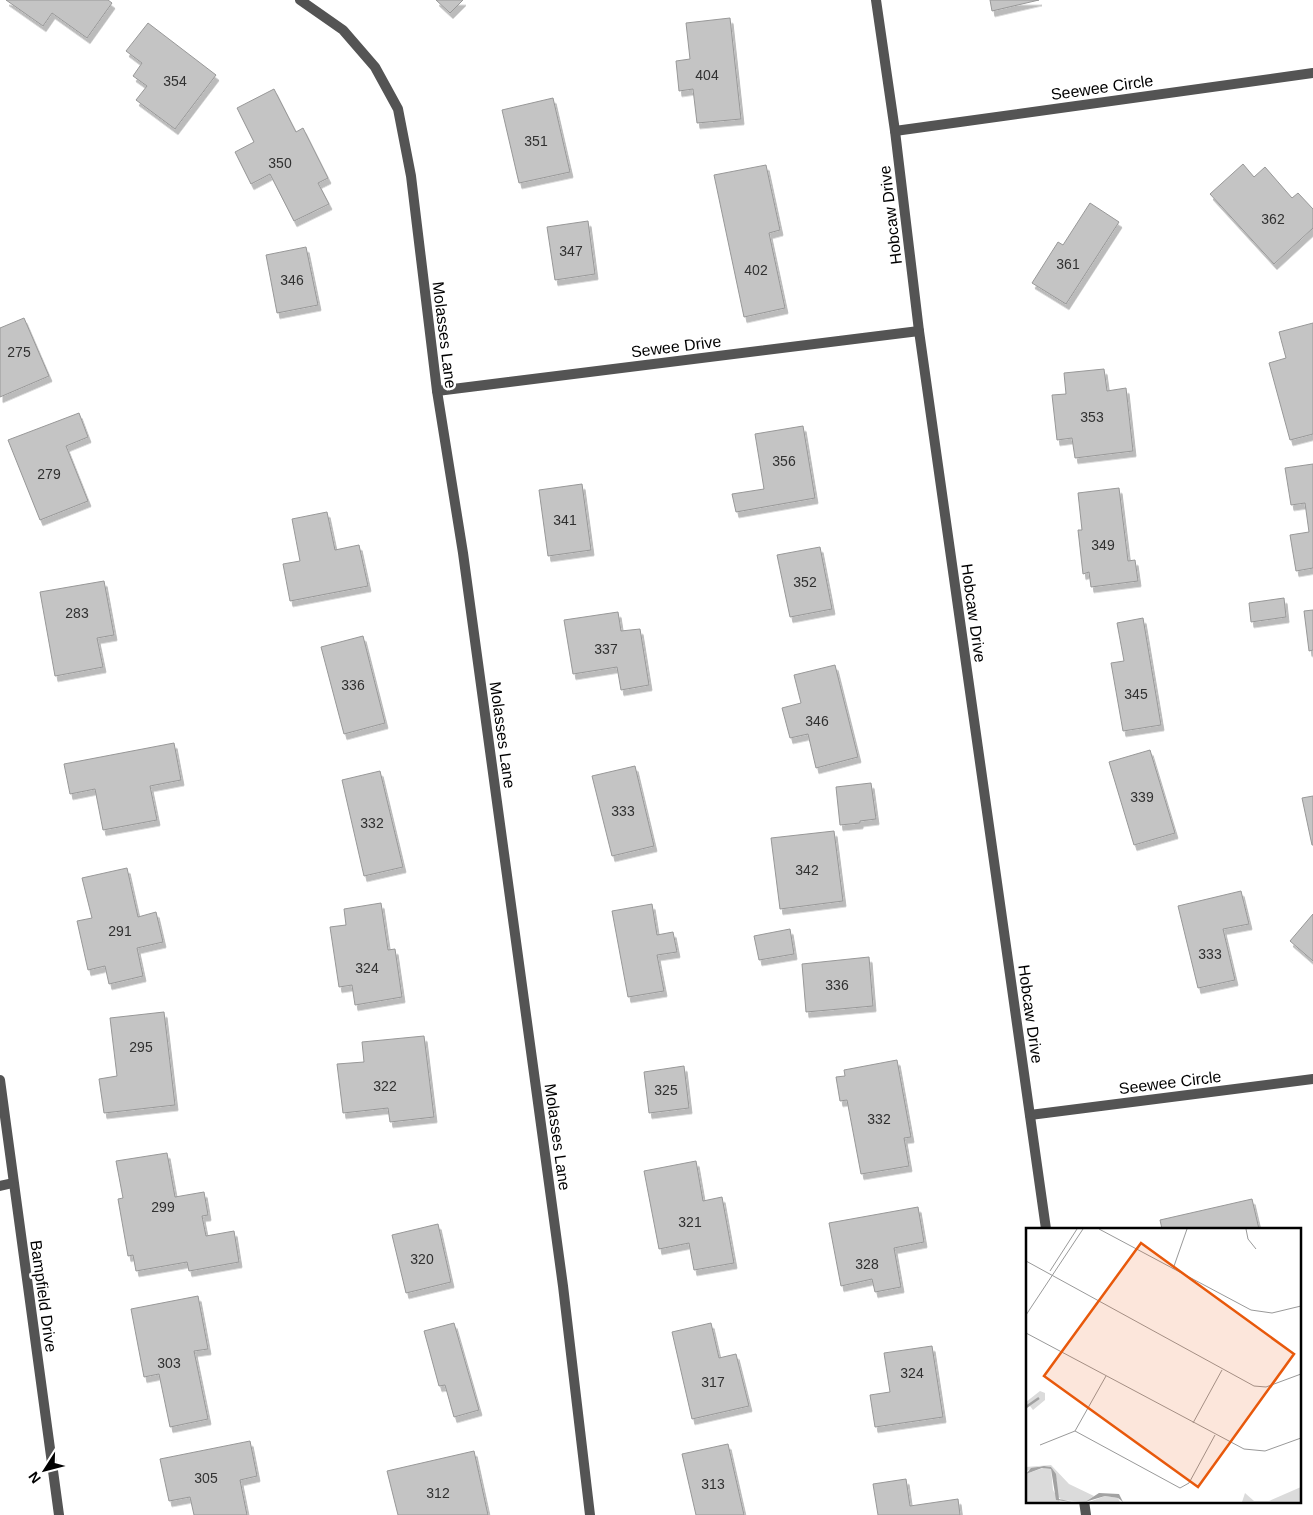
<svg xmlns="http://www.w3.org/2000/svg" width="1313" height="1515" font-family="Arial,sans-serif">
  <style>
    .building { fill: #c4c4c4; stroke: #989898; filter: url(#shadow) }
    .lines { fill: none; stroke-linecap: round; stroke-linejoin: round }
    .minor { stroke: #545454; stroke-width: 10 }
    .labels { text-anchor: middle; stroke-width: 5; stroke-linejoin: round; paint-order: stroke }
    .number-label { font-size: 14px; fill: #313131 }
    .street-label { font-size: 16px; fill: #000; stroke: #fff }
    .inset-river { fill: none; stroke: #a2a2a2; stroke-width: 2.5 }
    .inset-road { fill: none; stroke: #999; stroke-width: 1 }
    .view { fill: #e8590c; fill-opacity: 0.15; stroke: #e8590c; stroke-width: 2.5 }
    .inset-edge { fill: none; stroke: #000; stroke-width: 2.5 }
  </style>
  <defs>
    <filter id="shadow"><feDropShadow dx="3" dy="5.5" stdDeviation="0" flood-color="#0004"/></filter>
  </defs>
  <rect width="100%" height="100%" fill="#fff"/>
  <!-- building -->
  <g class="building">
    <path d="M6 0H108L112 3 87 38 52 13 43 26Z"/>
    <path d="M436 0H463L450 13Z"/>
    <path d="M990 0H1039L992 11Z"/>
    <path d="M730 18 741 119 697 123 693 89 679 91 676 61 690 59 686 23Z"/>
    <path d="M148 23 216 75 175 129 136 100 147 86 133 76 142 63 126 51Z"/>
    <path d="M274 89 296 132 303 128 328 178 318 183 329 204 294 221 270 174 251 184 235 152 254 142 237 108Z"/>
    <path d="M553 98 570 172 519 183 502 110Z"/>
    <path d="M1243 164 1254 177 1265 167 1292 198 1298 193 1313 209V228L1274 264 1210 194Z"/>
    <path d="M766 165 780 230 769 233 785 308 744 317 714 175Z"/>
    <path d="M1090 203 1119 222 1066 304 1032 283 1058 242 1063 245Z"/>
    <path d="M588 221 595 274 555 280 547 227Z"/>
    <path d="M306 247 318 305 277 313 266 255Z"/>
    <path d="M24 318 49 376 0 397V328Z"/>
    <path d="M1313 323V434L1290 440 1269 363 1286 358 1279 332Z"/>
    <path d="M1104 369 1107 391 1126 388 1133 451 1075 458 1072 438 1057 440 1052 395 1066 394 1064 373Z"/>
    <path d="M79 413 88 437 66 446 88 501 40 520 8 440Z"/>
    <path d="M803 426 815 498 736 512 732 494 764 489 755 434Z"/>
    <path d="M1313 464V568L1296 571 1290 535 1309 532 1305 503 1291 505 1285 468Z"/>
    <path d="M582 484 591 550 548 556 539 490Z"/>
    <path d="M1119 488 1128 561 1135 560 1138 581 1091 587 1089 572 1083 574 1078 530H1082L1078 493Z"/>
    <path d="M327 512 335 550 359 545 368 586 290 601 283 564 300 561 292 519Z"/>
    <path d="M820 547 832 609 790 617 777 555Z"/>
    <path d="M104 581 114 635 97 638 103 667 55 676 40 592Z"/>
    <path d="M1284 598 1286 617 1251 622 1249 603Z"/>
    <path d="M1313 610V650L1309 651 1304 611Z"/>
    <path d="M618 612 621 631 640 629 649 685 621 690 617 667 573 674 564 620Z"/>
    <path d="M1143 618 1161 725 1123 731 1111 663 1124 661 1117 623Z"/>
    <path d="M363 636 385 723 344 734 321 647Z"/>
    <path d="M835 665 858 757 816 768 808 734 790 738 782 708 801 703 794 675Z"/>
    <path d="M174 743 181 780 150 786 157 820 103 830 95 789 70 794 64 764Z"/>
    <path d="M1150 750 1175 833 1134 845 1109 762Z"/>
    <path d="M635 766 654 846 612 856 592 776Z"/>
    <path d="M380 771 403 867 364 876 342 780Z"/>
    <path d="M871 783 876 819 860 821V823L840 825 836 787Z"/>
    <path d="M1313 796V845H1312L1302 798Z"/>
    <path d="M834 831 843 901 780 909 771 838Z"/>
    <path d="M127 868 138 917 156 912 163 942 137 948 143 976 109 984 105 966 88 970 77 921 92 918 82 878Z"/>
    <path d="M1241 891 1249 924 1223 929 1235 980 1198 988 1178 906Z"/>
    <path d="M381 903 388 950 395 949 402 997 355 1005 352 985 339 987 330 927 346 925 344 909Z"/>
    <path d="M652 904 657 935 673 932 677 952 657 955 664 991 628 997 612 911Z"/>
    <path d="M1313 914V961L1290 941Z"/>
    <path d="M790 929 794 954 759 960 754 936Z"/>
    <path d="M869 957 873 1006 806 1012 802 964Z"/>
    <path d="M164 1012 175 1105 104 1113 99 1079 117 1076 110 1018Z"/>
    <path d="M424 1036 434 1117 390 1122 388 1108 343 1113 337 1064 364 1062 362 1042Z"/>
    <path d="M897 1060 911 1137 904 1138 909 1166 861 1174 847 1100 840 1101 836 1077 845 1076 844 1070Z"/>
    <path d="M684 1066 689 1108 649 1113 644 1072Z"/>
    <path d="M167 1153 175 1197 204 1192 208 1215 202 1216 206 1236 234 1231 239 1262 189 1271 187 1262 136 1271 133 1255 128 1256 118 1199 123 1198 116 1161Z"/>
    <path d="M696 1161 703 1201 722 1197 734 1263 694 1270 689 1243 659 1249 644 1171Z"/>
    <path d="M1252 1199 1259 1229H1162L1160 1220Z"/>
    <path d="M918 1207 924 1242 894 1248 901 1287 875 1292 872 1279 841 1286 829 1223Z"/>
    <path d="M438 1224 451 1282 406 1293 392 1235Z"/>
    <path d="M198 1296 208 1349 194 1351 208 1419 170 1427 159 1374 144 1377 131 1309Z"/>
    <path d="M454 1323 479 1410 454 1417 445 1385 439 1386 424 1331Z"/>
    <path d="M711 1323 719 1358 736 1354 749 1406 692 1419 672 1332Z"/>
    <path d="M932 1346 943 1417 875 1427 870 1395 890 1392 884 1353Z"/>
    <path d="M250 1441 257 1476 240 1480 247 1515H194L190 1497 169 1501 160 1459Z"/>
    <path d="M728 1444 744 1515H696L682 1454Z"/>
    <path d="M474 1451 488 1515H398L387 1471Z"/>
    <path d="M906 1479 910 1506 958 1499 960 1515H878L873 1484Z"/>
  </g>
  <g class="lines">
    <!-- minor -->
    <g class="minor">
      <path d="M300 0 343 30 375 67 398 109 411 176 437 391 463 553 563 1286 590 1515"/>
      <path d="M876 0 895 131 919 331 1046 1229"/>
      <path d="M895 131 1313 73"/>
      <path d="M437 391 919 331"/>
      <path d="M0 1080 59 1515"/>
      <path d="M1030 1115 1313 1079"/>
      <path d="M0 1186 13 1183"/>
      <path d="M1084 1501 1086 1515"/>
    </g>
  </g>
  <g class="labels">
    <!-- number labels -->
    <g class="number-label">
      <text x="707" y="80">404</text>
      <text x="175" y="86">354</text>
      <text x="536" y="146">351</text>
      <text x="280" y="168">350</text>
      <text x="1273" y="224">362</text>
      <text x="571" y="256">347</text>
      <text x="1068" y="269">361</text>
      <text x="756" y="275">402</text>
      <text x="292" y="285">346</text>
      <text x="19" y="357">275</text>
      <text x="1092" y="422">353</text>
      <text x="784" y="466">356</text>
      <text x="49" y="479">279</text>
      <text x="565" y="525">341</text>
      <text x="1103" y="550">349</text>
      <text x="805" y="587">352</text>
      <text x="77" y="618">283</text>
      <text x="606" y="654">337</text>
      <text x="353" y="690">336</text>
      <text x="1136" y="699">345</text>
      <text x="817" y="726">346</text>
      <text x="1142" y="802">339</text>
      <text x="623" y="816">333</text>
      <text x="372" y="828">332</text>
      <text x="807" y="875">342</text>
      <text x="120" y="936">291</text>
      <text x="1210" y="959">333</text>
      <text x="367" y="973">324</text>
      <text x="837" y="990">336</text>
      <text x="141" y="1052">295</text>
      <text x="385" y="1091">322</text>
      <text x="666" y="1095">325</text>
      <text x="879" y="1124">332</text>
      <text x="163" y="1212">299</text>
      <text x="690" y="1227">321</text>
      <text x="422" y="1264">320</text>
      <text x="867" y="1269">328</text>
      <text x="169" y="1368">303</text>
      <text x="912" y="1378">324</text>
      <text x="713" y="1387">317</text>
      <text x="206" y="1483">305</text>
      <text x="713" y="1489">313</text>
      <text x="438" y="1498">312</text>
    </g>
    <!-- street labels -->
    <g class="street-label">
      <text transform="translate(1102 87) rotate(-8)" y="6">Seewee Circle</text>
      <text transform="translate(890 215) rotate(-97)" y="6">Hobcaw Drive</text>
      <text transform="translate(445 335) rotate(83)" y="6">Molasses Lane</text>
      <text transform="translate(676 346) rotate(-7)" y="6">Sewee Drive</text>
      <text transform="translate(974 613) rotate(82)" y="6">Hobcaw Drive</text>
      <text transform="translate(503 735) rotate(82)" y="6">Molasses Lane</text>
      <text transform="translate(1031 1014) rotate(82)" y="6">Hobcaw Drive</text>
      <text transform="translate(1170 1082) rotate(-7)" y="6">Seewee Circle</text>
      <text transform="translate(558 1137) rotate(82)" y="6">Molasses Lane</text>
      <text transform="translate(44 1296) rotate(82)" y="6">Bampfield Drive</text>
    </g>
  </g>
  <!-- overview -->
  <g transform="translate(1026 1228)">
    <rect width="275" height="275" fill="#fff"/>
    <path d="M14 163 19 165V172L7 182 4 178 0 181V174ZM25 237 43 256 68 268 59 274 36 272 31 268V253L25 239 14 238 0 243V239ZM17 240 25 241 27 262 34 274H0V246ZM275 259V274H216L219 265 228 273H243ZM79 268 92 270 94 274H63Z" fill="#dbdbdb"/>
    <path d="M18 238 25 239 30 246 33 271 46 274 30 272 25 241 16 240 0 246 5 240ZM73 265 93 266 97 274 92 270 79 268 59 274Z" fill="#a2a2a2"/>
    <path class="inset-river" d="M0 179 13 170"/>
    <path class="inset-road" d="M73 1 225 82 246 85 275 78M220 1 222 11 230 21M0 33 228 158 240 159 275 146M147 41 161 1M24 43 51 1M0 87 57 1M0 105 218 221 239 223 275 210M167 195 196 142M49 203 154 260 163 255 189 207M14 217 49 203 80 148"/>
    <path class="view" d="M115 15 268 126 172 259 18 148Z"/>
    <rect width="275" height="275" class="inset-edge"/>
  </g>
  <!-- north arrow -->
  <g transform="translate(45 1470) rotate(234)" stroke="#ffffff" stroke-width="4" paint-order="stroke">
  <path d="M0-4L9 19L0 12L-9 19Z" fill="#000000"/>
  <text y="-8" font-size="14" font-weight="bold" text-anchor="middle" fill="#000000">N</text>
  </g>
</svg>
